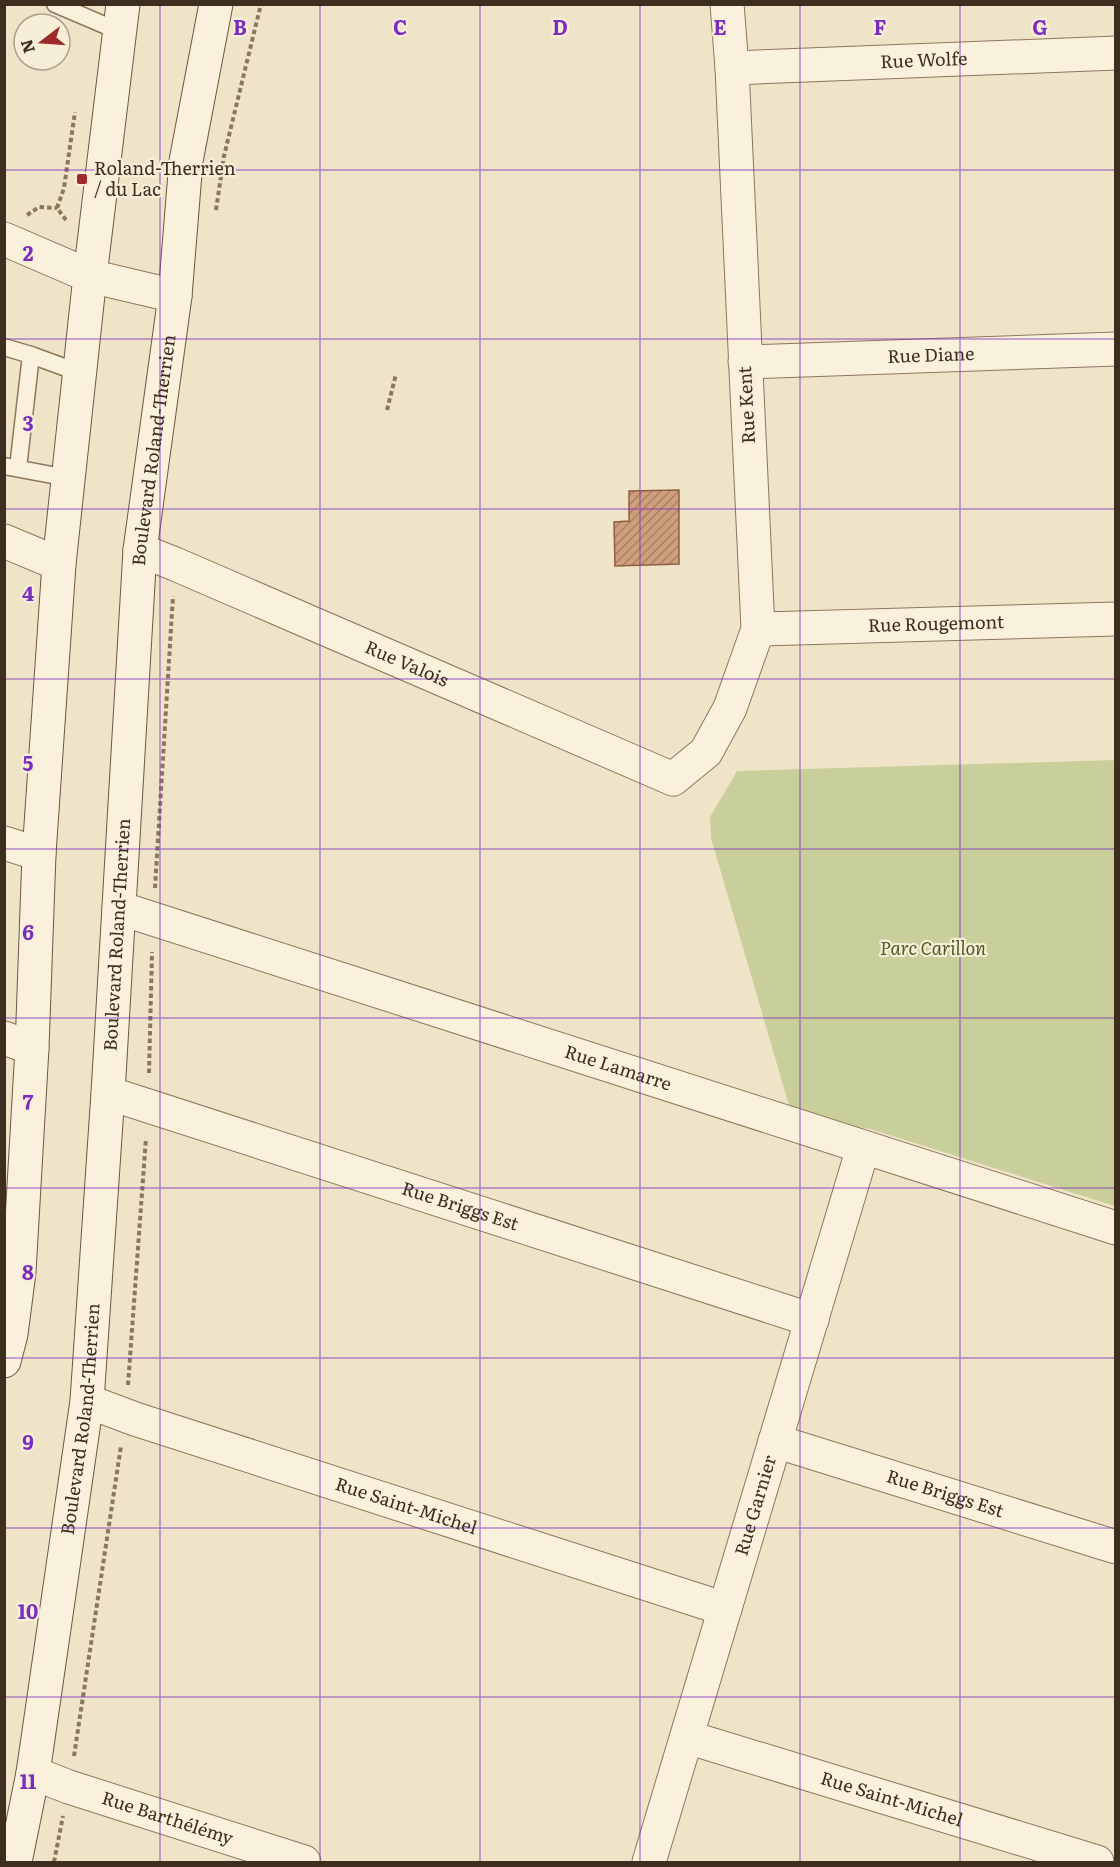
<svg xmlns="http://www.w3.org/2000/svg" width="1120" height="1867" font-family="Literata,serif">
  <style>
    .green { fill: #c9cf9b }
    .building { fill: url(#building-hatch); stroke: #8d5f41; stroke-width: 1.5 }
    .lines { fill: none; stroke-linecap: round; stroke-linejoin: round }
    .lane-casing { stroke: #8d765c; stroke-width: 19 }
    .street-casing { stroke: #8d765c; stroke-width: 35 }
    .secondary-casing { stroke: #6f573f; stroke-width: 35 }
    .path { stroke: #8d765c; stroke-width: 4; stroke-dasharray: 4.5 3; stroke-linecap: butt }
    .lane { stroke: #faf1dc; stroke-width: 16 }
    .street { stroke: #faf1dc; stroke-width: 33 }
    .secondary { stroke: #faf1dc; stroke-width: 33 }
    .grid { fill: none; stroke: #7b2cbf; stroke-width: 1.5; stroke-opacity: 0.55 }
    .poi-dot { fill: #9e2a2b; stroke: #f7eed8; stroke-width: 2 }
    .labels { text-anchor: middle; stroke-width: 4.5; stroke-linejoin: round; paint-order: stroke }
    .street-label { font-size: 18px; fill: #3d2e20; stroke: #f7eed8 }
    .poi-label { font-size: 18px; fill: #3d2e20; stroke: #f7eed8; text-anchor: start }
    .park-label { font-size: 18px; font-style: italic; fill: #4d5a26; stroke: #f7eed8 }
    .grid-label { font-size: 20px; text-anchor: middle; font-weight: bold; fill: #7b2cbf; stroke: #f7eed8; stroke-width: 4.5; stroke-linejoin: round; paint-order: stroke }
  </style>
  <defs>
    <pattern id="building-hatch" width="6" height="6" patternUnits="userSpaceOnUse" patternTransform="scale(1.5)"><rect width="6" height="6" fill="#cf9f7d"/><path d="M-1 1l2-2M0 6l6-6M5 7l2-2" fill="none" stroke="#a98266"/></pattern>
  </defs>
  <rect width="100%" height="100%" fill="#f0e4c8"/>
  <!-- green -->
  <path class="green" d="M1115 760V1206L870 1129 838 1124 790 1109 711 838 710 817 737 771Z"/>
  <!-- building -->
  <path class="building" d="M679 490V564L615 566 614 522 629 521V491Z"/>
  <g class="lines">
    <!-- lane casing -->
    <g class="lane-casing">
      <g id="lane">
        <path d="M55 4 109 27 120 29"/>
        <path d="M4 347 31 355 18 468"/>
        <path d="M31 355 80 373"/>
        <path d="M4 466 68 478"/>
      </g>
    </g>
    <!-- street casing -->
    <g class="street-casing">
      <g id="street">
        <path id="s1" d="M732 68 1116 53"/>
        <path d="M4 239 90 276 175 296"/>
        <path id="s2" d="M745 362 1116 349"/>
        <path d="M4 541 59 564"/>
        <path id="s3" d="M140 550 175 564 673 779 706 752 730 708 758 629 732 68 727 4"/>
        <path id="s4" d="M758 629 1116 619"/>
        <path d="M4 843 39 854"/>
        <path id="s5" d="M119 908 1116 1228"/>
        <path d="M4 1038 32 1048"/>
        <path id="s6" d="M108 1093 812 1320"/>
        <path id="s7" d="M87 1401 135 1419 725 1609"/>
        <path id="s8" d="M775 1441 1116 1547"/>
        <path id="s9" d="M687 1737 1097 1862"/>
        <path id="s10" d="M33 1773 69 1787 304 1862"/>
        <path id="s11" d="M649 1862 863 1148"/>
      </g>
    </g>
    <!-- secondary casing -->
    <g class="secondary-casing">
      <g id="secondary">
        <path d="M4 1361 11 1334 19 1272 32 1048 39 854 59 564 90 276 123 4"/>
        <path id="s12" d="M15 1862 33 1773 87 1401 108 1093 140 550 175 296 186 161 216 4"/>
      </g>
    </g>
    <!-- path -->
    <g class="path">
      <path d="M216 210 224 156 261 4"/>
      <path d="M27 215 39 207 57 208"/>
      <path d="M66 220 57 208 64 188 75 112"/>
      <path d="M387 410 396 374"/>
      <path d="M155 888 173 596"/>
      <path d="M149 1073 152 952"/>
      <path d="M128 1385 146 1138"/>
      <path d="M74 1756 121 1446"/>
      <path d="M54 1862 63 1816"/>
    </g>
    <!-- lane -->
    <use href="#lane" class="lane"/>
    <!-- street -->
    <use href="#street" class="street"/>
    <!-- secondary -->
    <use href="#secondary" class="secondary"/>
  </g>
  <!-- grid -->
  <path class="grid" d="M160 4V1862M320 4V1862M480 4V1862M640 4V1862M800 4V1862M960 4V1862M4 170H1116M4 339H1116M4 509H1116M4 679H1116M4 849H1116M4 1018H1116M4 1188H1116M4 1358H1116M4 1528H1116M4 1697H1116"/>
  <!-- markers -->
  <rect class="poi-dot" x="76" y="173" width="12" height="12" rx="3"/>
  <g class="labels">
    <!-- street labels -->
    <g class="street-label">
      <text dy="6" stroke="none"><textPath href="#s1" startOffset="192">Rue Wolfe</textPath></text>
      <text dy="6" stroke="none"><textPath href="#s2" startOffset="186">Rue Diane</textPath></text>
      <text transform="translate(747 405) rotate(-93)" y="6">Rue Kent</text>
      <text dy="6" stroke="none"><textPath href="#s12" startOffset="1420">Boulevard Roland-Therrien</textPath></text>
      <text dy="6" stroke="none"><textPath href="#s4" startOffset="178">Rue Rougemont</textPath></text>
      <text dy="6" stroke="none"><textPath href="#s3" startOffset="290">Rue Valois</textPath></text>
      <text dy="6" stroke="none"><textPath href="#s12" startOffset="934">Boulevard Roland-Therrien</textPath></text>
      <text dy="6" stroke="none"><textPath href="#s5" startOffset="524">Rue Lamarre</textPath></text>
      <text dy="6" stroke="none"><textPath href="#s6" startOffset="370">Rue Briggs Est</textPath></text>
      <text dy="6" stroke="none"><textPath href="#s12" startOffset="448">Boulevard Roland-Therrien</textPath></text>
      <text dy="6" stroke="none"><textPath href="#s8" startOffset="178">Rue Briggs Est</textPath></text>
      <text dy="6" stroke="none"><textPath href="#s11" startOffset="372">Rue Garnier</textPath></text>
      <text dy="6" stroke="none"><textPath href="#s7" startOffset="336">Rue Saint-Michel</textPath></text>
      <text dy="6" stroke="none"><textPath href="#s9" startOffset="214">Rue Saint-Michel</textPath></text>
      <text dy="6" stroke="none"><textPath href="#s10" startOffset="142">Rue Barthélémy</textPath></text>
    </g>
    <!-- poi labels -->
    <g class="poi-label">
      <text x="94" y="175">Roland-Therrien<tspan x="94" dy="21">/ du Lac</tspan></text>
    </g>
    <!-- park labels -->
    <g class="park-label">
      <text x="933" y="955">Parc Carillon</text>
    </g>
  </g>
  <g class="grid-label">
    <text x="240" y="35">B</text>
    <text x="400" y="35">C</text>
    <text x="560" y="35">D</text>
    <text x="720" y="35">E</text>
    <text x="880" y="35">F</text>
    <text x="1040" y="35">G</text>
    <text x="28" y="261">2</text>
    <text x="28" y="431">3</text>
    <text x="28" y="601">4</text>
    <text x="28" y="771">5</text>
    <text x="28" y="940">6</text>
    <text x="28" y="1110">7</text>
    <text x="28" y="1280">8</text>
    <text x="28" y="1450">9</text>
    <text x="28" y="1619">10</text>
    <text x="28" y="1789">11</text>
  </g>
  <!-- border -->
  <rect width="1120" height="1867" fill="none" stroke="#3d2e20" stroke-width="12"/>
  <!-- north arrow -->
  <g transform="translate(42 42) rotate(253)"><circle r="28" fill="#f7eed8" stroke="#ada18e" stroke-width="1.5"/>
  <path d="M0-4.5L10 22L0 15L-10 22Z" fill="#9e2a2b"/>
  <text y="-9" font-size="16" font-weight="bold" text-anchor="middle" fill="#3d2e20">N</text>
  </g>
</svg>
